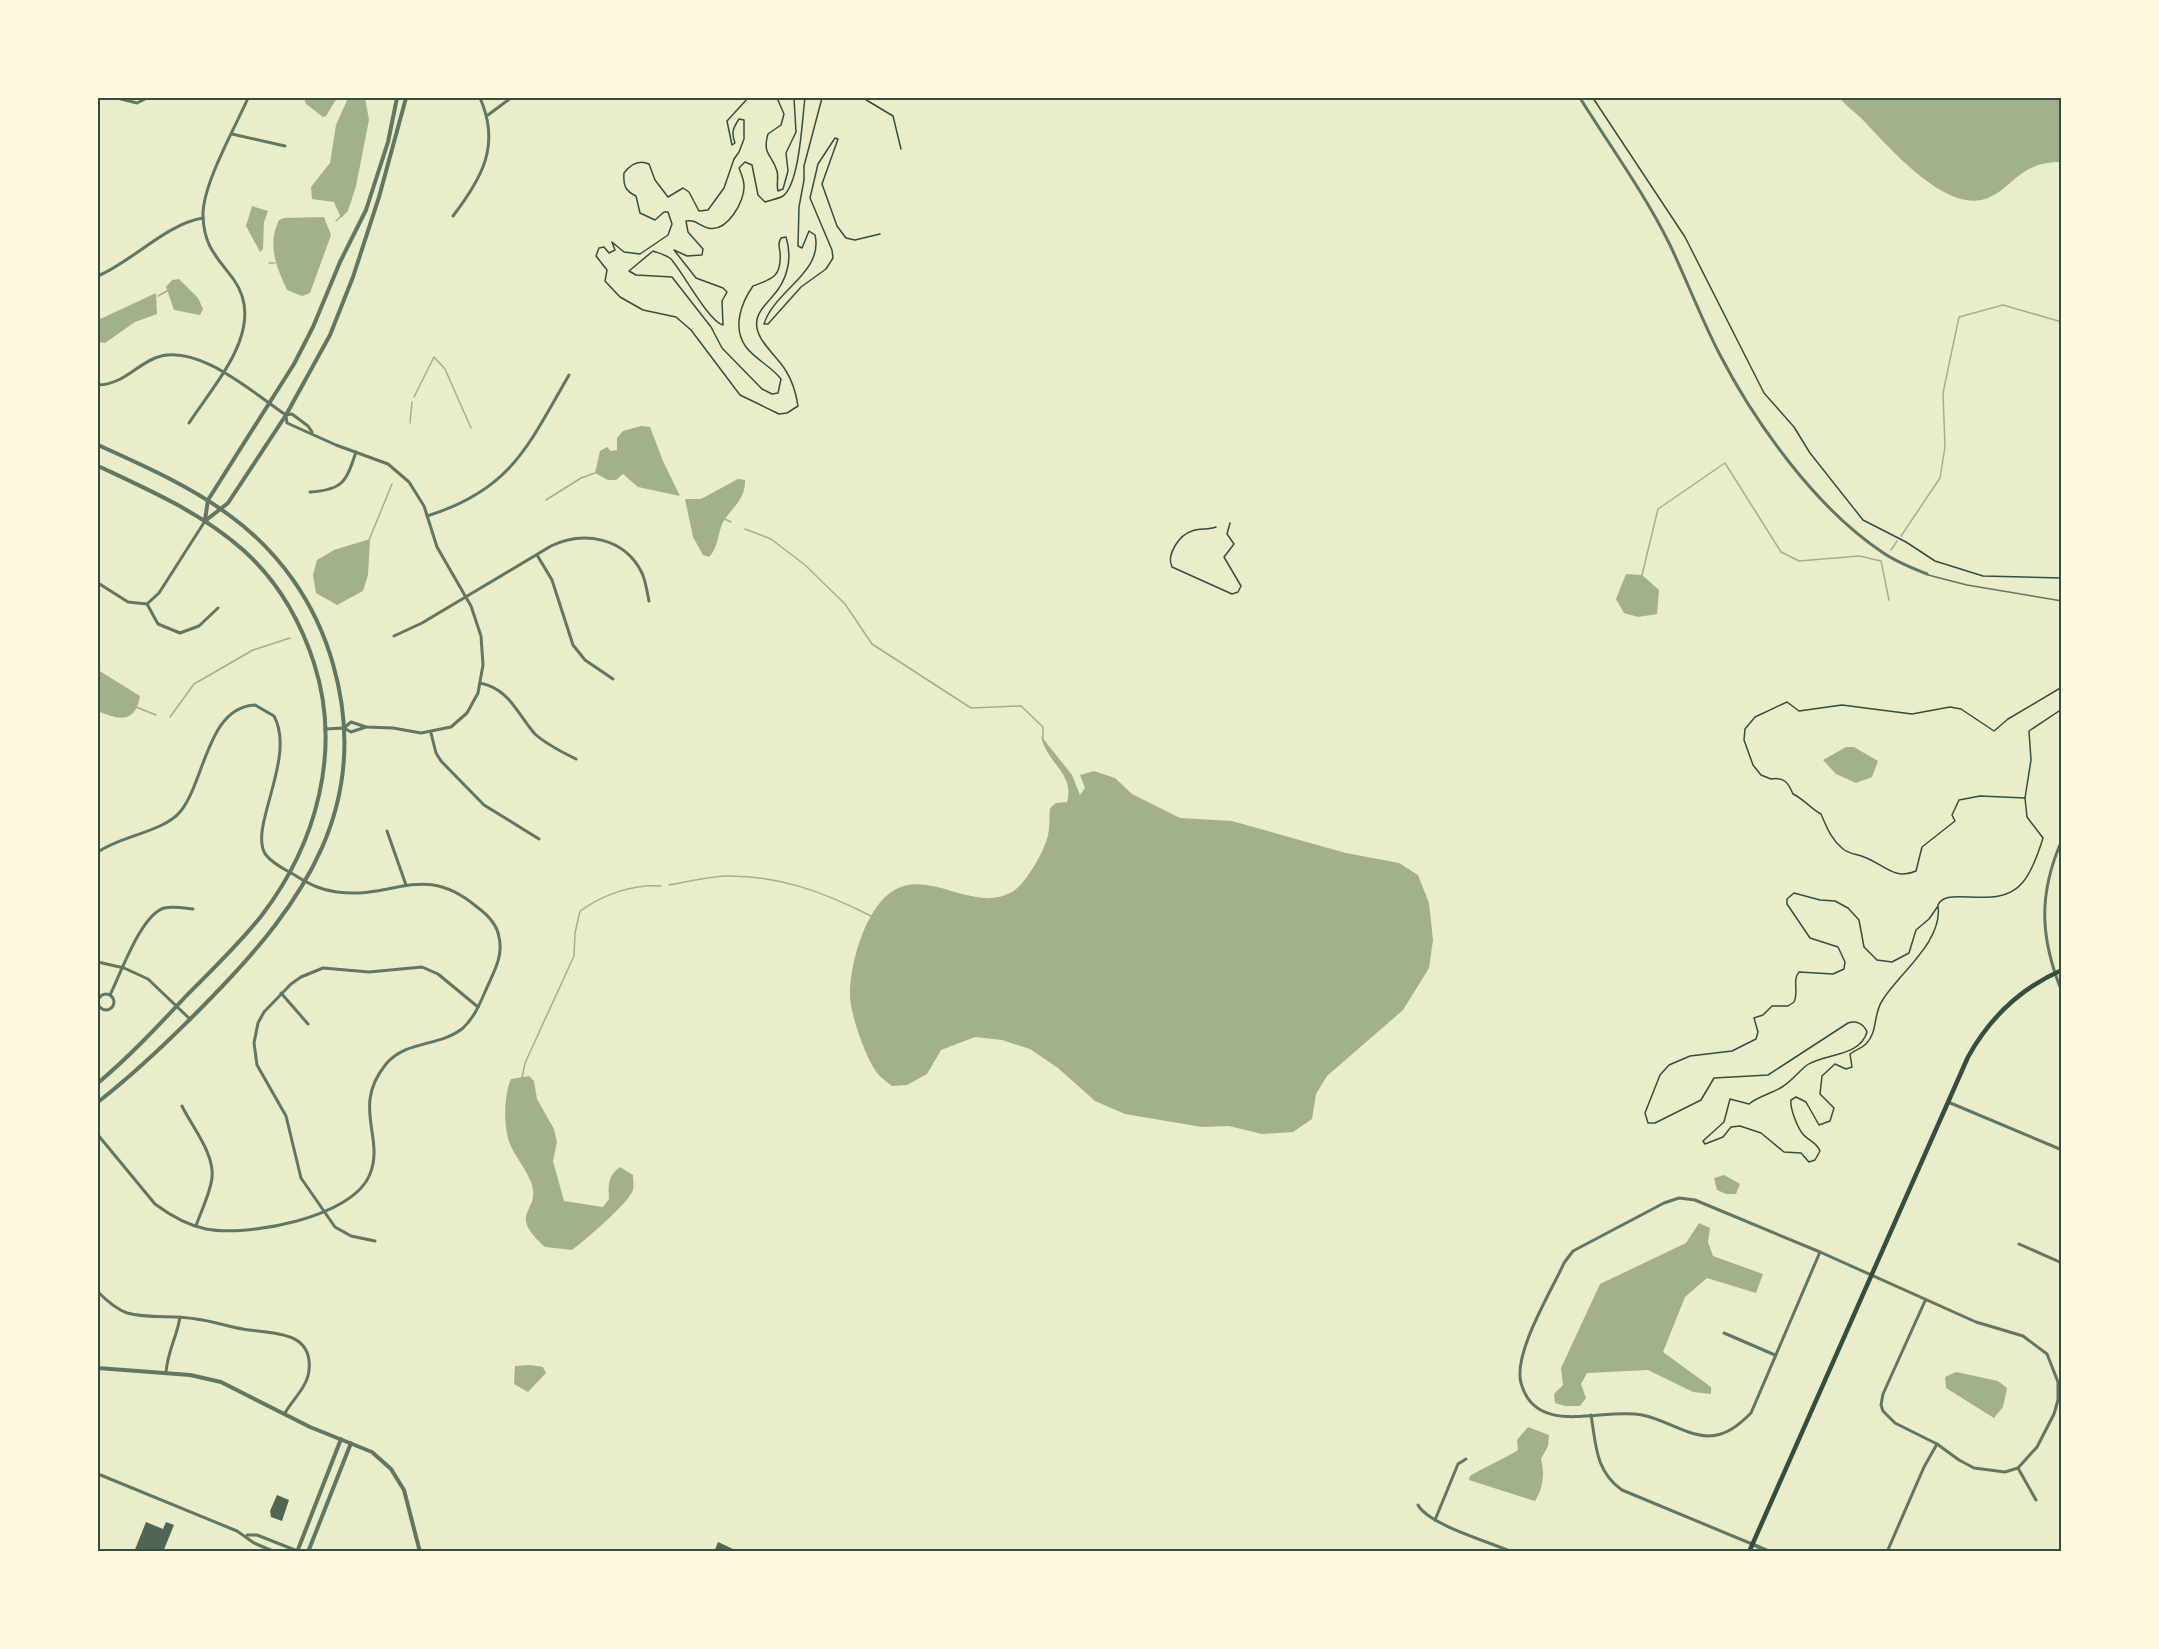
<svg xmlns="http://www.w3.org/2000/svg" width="2159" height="1649" font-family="Roboto,sans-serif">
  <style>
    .water { fill: #a3b18a }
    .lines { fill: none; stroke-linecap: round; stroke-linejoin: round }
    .stream { stroke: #a3b18a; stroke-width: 1.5 }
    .building { fill: #4f6655 }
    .path { stroke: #344e41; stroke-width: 1.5 }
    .service { stroke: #617663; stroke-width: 1.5 }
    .minor { stroke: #617663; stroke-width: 3 }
    .tertiary { stroke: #617663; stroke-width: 4 }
    .secondary { stroke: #344e41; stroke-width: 4.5 }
    .neatline { fill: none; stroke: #344e41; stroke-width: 2 }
  </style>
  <rect width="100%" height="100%" fill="#e9edc9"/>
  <!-- water -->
  <g class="water">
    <path d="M304 98H337L326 116 323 117 306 104Z"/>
    <path d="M348 98H365L369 120 356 186 348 211 341 218 334 202 312 199 311 187 330 163 336 125Z"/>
    <path d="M1840 98H2061V162C2017 161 2010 194 1981 200 1941 208 1888 146 1863 120 1856 113 1846 106 1840 98Z"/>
    <path d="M252 206 268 211 264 222 263 249 260 252 246 226Z"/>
    <path d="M324 217 331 235 310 293 302 296 287 290C276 266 267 245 279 220L284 218Z"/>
    <path d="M179 279 198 298 203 309 200 315 174 310 166 287 172 280Z"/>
    <path d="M156 293 157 314 135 322 105 343 98 342V320Z"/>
    <path d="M641 426 650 427 663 461 680 496 638 487 623 474 616 480H608L595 473 600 451 607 447 611 451 617 450V438L623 431Z"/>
    <path d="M738 479 745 480C746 499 732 507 723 522 718 532 718 549 709 557L703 555 693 537 685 499H701Z"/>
    <path d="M370 539 368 575 363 591 337 605 316 593 313 575 317 560 334 550Z"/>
    <path d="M1626 574 1642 575 1659 590 1657 614 1638 617 1624 613 1616 599Z"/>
    <path d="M98 670 140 696C135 724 119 720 98 711Z"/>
    <path d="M1041 736 1072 775 1080 795 1085 788 1080 775 1094 771 1115 778 1132 794 1180 818 1232 821 1346 853 1399 863 1418 875 1429 903 1433 940 1429 968 1403 1010 1327 1076 1316 1094 1312 1119 1293 1132 1262 1134 1229 1126 1202 1127 1125 1114 1095 1101 1058 1068 1030 1049 1002 1040 975 1037 941 1050 927 1074 907 1085 892 1086C887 1082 881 1078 878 1074 866 1059 851 1016 850 997 849 966 865 908 893 891 930 868 973 914 1012 892 1026 884 1045 850 1048 835 1050 826 1049 817 1050 808L1056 803 1067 802C1075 773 1047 764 1041 736Z"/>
    <path d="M1846 747H1854L1878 761 1872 777 1856 783 1836 774 1823 760Z"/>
    <path d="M529 1076 534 1081 537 1099 554 1129 557 1142 553 1161 564 1201 603 1207 609 1199C608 1186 608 1175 620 1167L633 1175C633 1179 634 1186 633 1190 628 1204 585 1240 572 1250L545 1247C506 1212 540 1213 532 1185 527 1170 516 1158 510 1144 503 1127 504 1094 511 1079Z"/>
    <path d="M1724 1175 1740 1184 1736 1194H1726L1717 1190 1714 1178Z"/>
    <path d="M1699 1223 1710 1228 1708 1242 1713 1256 1763 1274 1756 1293 1707 1278 1685 1297 1663 1352 1711 1387V1394L1693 1392 1648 1370 1587 1373 1581 1384 1586 1398 1580 1406H1565L1555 1403 1554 1394 1563 1385 1561 1368 1600 1284 1686 1243Z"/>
    <path d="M530 1365 543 1367 546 1373 528 1392 514 1384 515 1366Z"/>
    <path d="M1956 1372 1998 1381 2007 1388 2003 1407 1994 1418 1946 1388 1945 1377Z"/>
    <path d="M1528 1427 1549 1435 1548 1446 1541 1459C1545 1474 1543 1488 1535 1501L1469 1480 1470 1476C1479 1470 1515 1453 1518 1450L1517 1440Z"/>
  </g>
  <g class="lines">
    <!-- stream -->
    <g class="stream">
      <path d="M336 221 341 216"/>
      <path d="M269 263H275"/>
      <path d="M158 296 167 291"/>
      <path d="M414 397 434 357 445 369 471 428"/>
      <path d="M410 423 412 402"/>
      <path d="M546 500 581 478 595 473"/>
      <path d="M725 519 731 522"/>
      <path d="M745 529 771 539 805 565 845 604 872 644 971 708 1021 706 1043 727V740"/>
      <path d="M1901 536 1940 478 1945 447 1943 393 1959 317 2003 305 2062 322"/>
      <path d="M369 540 392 484"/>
      <path d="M1891 550 1897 541"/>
      <path d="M1642 575 1658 509 1725 463 1781 552 1799 561 1859 556 1881 561 1889 600"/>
      <path d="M136 707 156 715"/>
      <path d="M170 717 194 684 253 650 290 638"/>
      <path d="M669 885C687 882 707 877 725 876 778 875 824 892 871 916"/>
      <path d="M522 1078 525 1063 574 956 575 933 580 911C604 894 633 884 661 886"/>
    </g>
  </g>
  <!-- building -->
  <g class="building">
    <path d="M277 1495 289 1500 282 1521 271 1517 270 1511Z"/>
    <path d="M146 1522 163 1529 166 1522 174 1525 163 1552H134Z"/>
    <path d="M718 1542 733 1549 732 1552H714Z"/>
  </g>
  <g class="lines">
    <!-- path -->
    <g class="path">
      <path d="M748 98 727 121 732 145 735 143C731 133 733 128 739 119L744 120V139L739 152 734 159 724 188 708 210 699 211 689 192 683 188 668 197 655 180 649 164C638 159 630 165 624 173 623 185 625 191 636 196L640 213 655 220 664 212H668L672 224 668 235 640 254 624 252 612 242 615 250 609 253 604 247 599 248 596 256 607 270 605 281 620 297 643 310 676 317 691 330 740 395 779 414 787 413 798 406C796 393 793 382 786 371 778 356 753 339 757 320 758 311 767 303 772 297 787 281 793 259 786 237L781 238C778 243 779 246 780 252 782 276 773 279 753 286 741 303 732 328 746 347 756 360 771 366 781 379L778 393 772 394 762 389 722 348 711 327 672 277 636 275 629 271 653 251C658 253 667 255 671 259 682 271 709 322 723 325L722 301 727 292 723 288 696 278 674 250 687 256 702 255 703 249 688 232 686 221C696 219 699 226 708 228 727 233 745 201 744 186 744 180 741 173 739 168L745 162 752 165 758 195 765 202C770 200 778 199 783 196 800 183 802 119 805 98"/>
      <path d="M777 98 784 114 781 125 768 134C762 155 772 154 777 171 779 178 776 184 778 191L783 189 788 171 786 153 796 132 794 98"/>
      <path d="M822 98 804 166V180L799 207 798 246 802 248 809 231 815 235C824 272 774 291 764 324H768L801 287 826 269 833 258 832 250 810 198 818 164 835 138 838 139 822 184 837 226 846 238 855 240 880 234"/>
      <path d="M863 98 893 116 901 149"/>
      <path d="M1593 98 1685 237 1764 393 1794 427 1810 453 1863 520 1906 542 1935 561 1983 576 2062 578"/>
      <path d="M1216 527C1208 530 1199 528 1192 531 1179 535 1166 555 1172 567L1232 594 1238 592 1241 586 1224 557 1234 544 1227 534 1230 523"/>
      <path d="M2062 687 2008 719 1994 731 1961 709 1950 707 1912 714 1842 705 1799 711 1787 702 1755 717 1745 729 1744 740 1753 765 1761 775 1771 779C1784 777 1788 782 1793 794 1805 800 1810 808 1821 814 1827 828 1831 839 1843 849 1849 854 1857 854 1864 857 1882 863 1894 881 1916 871L1922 847 1955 821 1952 815 1959 800 1980 796 2025 798 2031 760 2029 731 2062 709"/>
      <path d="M1794 893 1820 900 1835 901 1848 908 1859 920 1864 947 1877 960 1892 962 1909 953 1916 930 1929 919 1938 906C1943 942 1898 974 1882 1001 1873 1015 1878 1032 1866 1044 1861 1049 1855 1050 1850 1054L1852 1067 1846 1069 1835 1064 1822 1076 1820 1094 1834 1108 1830 1121 1819 1125 1806 1102 1796 1097 1791 1100C1790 1109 1797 1126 1802 1133 1808 1141 1817 1142 1820 1151L1815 1160 1809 1162 1801 1153 1784 1152 1761 1133 1740 1126 1731 1127 1723 1137 1705 1144 1703 1141 1724 1122 1730 1099 1749 1104C1759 1096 1771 1094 1782 1087 1792 1081 1799 1071 1807 1065 1825 1053 1860 1057 1867 1032 1864 1024 1856 1020 1848 1023L1768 1075 1714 1078 1701 1100 1655 1123H1648L1645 1113 1660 1075 1669 1065 1690 1056 1732 1051 1756 1039 1758 1032 1754 1018 1763 1015 1772 1006H1788L1794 1002C1799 992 1792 980 1799 972L1833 974 1844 969 1845 962 1838 947 1810 938 1787 904V899Z"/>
      <path d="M1938 905C1947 884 1998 913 2023 882 2032 871 2039 851 2043 838L2027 817 2025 798"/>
    </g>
    <!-- service -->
    <path class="service" d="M1928 575 1967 585 2062 601"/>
    <!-- minor -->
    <g class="minor">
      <path d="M117 98 137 103 147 98"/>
      <path d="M1580 98C1610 146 1645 194 1670 245 1687 281 1701 318 1719 353 1755 423 1816 508 1882 552 1896 562 1912 568 1927 574"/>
      <path d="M488 115 511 98"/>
      <path d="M232 134 285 146"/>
      <path d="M453 216C482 178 501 145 480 98"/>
      <path d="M98 276C133 261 166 224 203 218"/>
      <path d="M98 385C123 384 134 367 155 358 196 341 253 393 286 415L292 414 308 426 312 432"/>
      <path d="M286 416 287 423 336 445 388 464 409 482 424 506 437 547 471 606 481 636 483 665 478 693 467 713 451 727 421 733 393 728 366 727 351 722 344 728"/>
      <path d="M189 423C214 384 268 328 234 280 217 257 204 247 203 216 202 185 235 128 248 98"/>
      <path d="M310 492C343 490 346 482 356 452"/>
      <path d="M427 516C511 490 528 446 569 375"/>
      <path d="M537 555 552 580 573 645 585 660 613 679"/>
      <path d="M98 583 128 602 147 604 159 593 205 521"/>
      <path d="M147 604 158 624 180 633 199 626 218 608"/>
      <path d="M394 636 422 623 551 546C584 530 625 538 642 573 646 582 647 592 649 601"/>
      <path d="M480 683C510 689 517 714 535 734 547 745 562 752 576 759"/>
      <path d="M325 729 344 728 351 732 366 727"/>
      <path d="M431 733 436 753 441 761 484 805 539 839"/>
      <path d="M387 831 406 885"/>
      <path d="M2062 840C2038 894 2040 938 2062 992"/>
      <path d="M98 852C120 836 163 832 180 812 205 782 207 707 255 705L274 716C297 758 247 830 266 855 273 864 284 869 293 874 307 883 320 890 337 892 394 900 423 861 477 907 488 915 497 924 499 937 503 954 496 968 489 983 482 998 476 1016 463 1028 440 1047 406 1040 386 1064 351 1107 385 1137 370 1174 353 1218 247 1237 206 1229 187 1225 171 1216 155 1204L98 1135"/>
      <path d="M98 962 124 968 148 979 190 1019"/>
      <path d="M281 993 308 1024"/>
      <circle cx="106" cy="1002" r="8"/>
      <path d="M110 995C121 973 141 915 164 908 174 906 183 908 193 909"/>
      <path d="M1948 1102 2062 1150"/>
      <path d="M182 1106C192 1127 215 1154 212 1178 210 1194 201 1211 196 1226"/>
      <path d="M375 1241 351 1236 335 1227 301 1178 286 1116 257 1065 254 1043 258 1023 264 1012 291 984 301 977 323 968 369 972 422 967 438 974 478 1007"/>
      <path d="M2019 1244 2062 1263"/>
      <path d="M1820 1252 1751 1413C1739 1425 1726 1436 1708 1436 1685 1435 1664 1419 1642 1415 1602 1407 1536 1438 1521 1383 1513 1353 1551 1292 1564 1263L1573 1251 1664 1203 1679 1198 1695 1200 1820 1252 1976 1322 2023 1336 2047 1354 2058 1382V1400L2054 1414 2037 1447 2018 1468 2005 1472 1974 1468 1959 1460 1937 1444 1895 1423 1883 1411 1881 1405 1883 1394 1925 1301"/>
      <path d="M98 1292C106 1300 116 1309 127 1313 149 1319 173 1315 196 1319 214 1321 231 1328 249 1330 274 1333 313 1332 309 1370 308 1386 293 1399 285 1413"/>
      <path d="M1724 1333 1775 1355"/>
      <path d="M166 1373C167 1352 177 1337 180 1317"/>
      <path d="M1591 1415C1596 1444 1595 1471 1622 1490L1752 1544"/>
      <path d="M2018 1468 2036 1500"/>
      <path d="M98 1474 237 1531 254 1543 275 1552"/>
      <path d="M1418 1505C1429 1525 1490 1542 1512 1552"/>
      <path d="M1435 1520 1458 1464 1466 1459"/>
      <path d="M247 1535H257L300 1552"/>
      <path d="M1887 1552 1924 1467 1937 1444"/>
    </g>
    <!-- tertiary -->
    <g class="tertiary">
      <path d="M98 445C142 465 190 486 229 515 280 552 316 604 333 664 373 804 304 903 211 998 175 1035 139 1070 98 1102"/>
      <path d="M98 466C147 489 200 512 242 549 276 579 300 620 314 663 342 750 317 843 262 915 240 943 213 969 188 994 159 1025 130 1056 98 1083"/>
      <path d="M205 520 208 500 294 364 313 327 340 262 366 210 388 142 397 98"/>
      <path d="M205 521 228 503 286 415 330 335 353 277 379 197 406 98"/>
      <path d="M98 1368 190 1375 221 1382 310 1427 372 1452 391 1469 404 1490 420 1552"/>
      <path d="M1752 1544 1770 1552"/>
      <path d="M297 1552 341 1439"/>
      <path d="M308 1552 351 1443"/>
    </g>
    <!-- secondary -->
    <path class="secondary" d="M1749 1552 1968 1057C1989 1019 2021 988 2062 970"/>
  </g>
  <!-- border -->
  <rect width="2159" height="1649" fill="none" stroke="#fefae0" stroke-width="198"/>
  <rect x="99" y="99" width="1961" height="1451" class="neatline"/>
</svg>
